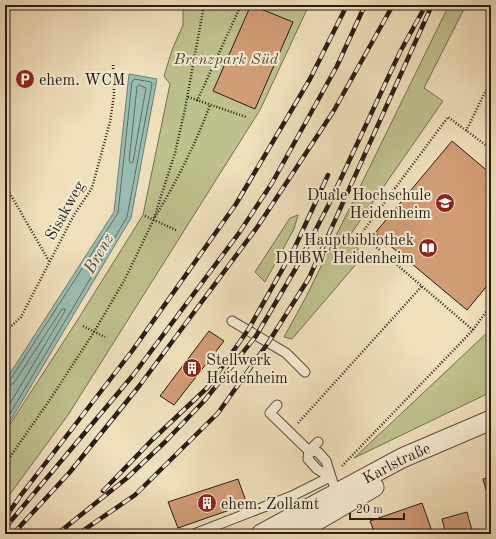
<svg xmlns="http://www.w3.org/2000/svg" width="496" height="539" font-family="'Old Standard TT',serif">
  <style>
    .green { fill: #bec18d; stroke: #736f50 }
    .water { fill: #9abdb2; stroke: #6c7d72 }
    .lines { fill: none; stroke-linecap: round; stroke-linejoin: round }
    .shore { stroke: #616d62; stroke-width: 1 }
    .building { fill: #d29c75; stroke: #281d13 }
    .service-casing { stroke: #5a4e3d; stroke-width: 11 }
    .minor-casing { stroke: #5a4e3d; stroke-width: 21 }
    .path { stroke: #281d13; stroke-width: 2.5; stroke-dasharray: 1 2; stroke-linecap: butt }
    .service { stroke: #f5ebd3; stroke-width: 9 }
    .minor { stroke: #f5ebd3; stroke-width: 19 }
    .rail-casing { stroke: #281d13; stroke-width: 4.5 }
    .rail { stroke: #f5ebd3; stroke-width: 3; stroke-dasharray: 9; stroke-linecap: butt }
    .labels { text-anchor: middle; stroke-width: 4; stroke-linejoin: round; paint-order: stroke }
    .park-label { font-size: 16px; font-style: italic; fill: #554e38; stroke: #f5ebd3 }
    .poi-label { font-size: 16px; fill: #281d13; stroke: #f5ebd3; text-anchor: start }
    .street-label { font-size: 16px; fill: #281d13; stroke: #f5ebd3 }
    .water-label { font-size: 17px; font-style: italic; fill: #4a4d43; stroke: #f5ebd3 }
  </style>
  <rect width="100%" height="100%" fill="#f0e0bc"/>
  <filter id="stains"><feTurbulence type="fractalNoise" baseFrequency=".005" numOctaves="4"/><feColorMatrix values="0 0 0 0 .2 0 0 0 0 .09 0 0 0 0 .02 0 0 0 .5 -.17"/></filter>
  <radialGradient id="worn" r=".72"><stop offset=".6" stop-color="#630" stop-opacity="0"/><stop offset="1" stop-color="#630" stop-opacity=".3"/></radialGradient>
  <!-- green -->
  <g class="green">
    <path d="M183 5H309L260 110 68 415 5 501V432L75 324 143 215 170 84 164 76 172 50 183 25Z"/>
    <path d="M449 5H466L424 88 443 101 348 238 364 255 292 339 284 337 306 297Z"/>
    <path d="M298 215 294 229 265 282 255 272 290 218Z"/>
    <path d="M491 329V392L354 458Z"/>
  </g>
  <!-- water -->
  <path class="water" d="M129 74 157 79 131 218 5 430V381L114 212Z"/>
  <g class="lines">
    <!-- shore -->
    <g class="shore">
      <path d="M139 85 146 88 133 162 131 163 129 161 137 87Z"/>
      <path d="M5 382 10 380 118 213 132 81 135 79 151 82 152 84 127 217 5 422"/>
      <path d="M5 387 14 383 62 309H65V311L5 412"/>
    </g>
  </g>
  <!-- building -->
  <g class="building">
    <path d="M251 5 293 22 255 109 213 91Z"/>
    <path d="M452 141 491 174V281L467 310 375 233Z"/>
    <path d="M209 331 224 341 174 405 160 396Z"/>
    <path d="M491 477V508L483 479Z"/>
    <path d="M238 479 247 504 178 528 168 502Z"/>
    <path d="M422 503 433 534H375L370 521Z"/>
    <path d="M467 512 473 534H446L442 519Z"/>
  </g>
  <g class="lines">
    <!-- service casing -->
    <g class="service-casing">
      <g id="service">
        <path d="M232 321 286 353 305 372"/>
        <path d="M277 405 270 413 309 451 318 442"/>
        <path d="M330 477 317 469 308 459 309 451 318 452 326 461 333 483"/>
        <path d="M194 534 292 496 330 477"/>
      </g>
    </g>
    <!-- minor casing -->
    <g class="minor-casing">
      <g id="minor">
        <path id="s1" d="M261 534 402 458 491 420"/>
        <path d="M294 534 374 487"/>
      </g>
    </g>
    <!-- path -->
    <g class="path">
      <path d="M188 97 246 117"/>
      <path d="M197 101 241 5"/>
      <path d="M466 131 491 80"/>
      <path d="M5 185 49 261"/>
      <path d="M145 216 176 230"/>
      <path d="M155 217C177 181 195 145 210 105"/>
      <path d="M83 326 105 337"/>
      <path d="M473 330 361 234 448 117 491 149"/>
      <path d="M5 332 21 317 74 215 92 188 110 122 114 95 113 63"/>
      <path d="M298 423 422 286"/>
      <path d="M5 464 49 401 94 332 125 279 153 221 175 153 185 109 204 5"/>
      <path d="M342 466 473 330 491 305"/>
    </g>
    <!-- service -->
    <use href="#service" class="service"/>
    <!-- minor -->
    <use href="#minor" class="minor"/>
    <!-- rail casing -->
    <g class="rail-casing">
      <g id="rail">
        <path d="M103 491 152 440 208 387 248 330 295 247 328 175"/>
        <path d="M5 518 21 495 132 351 236 204 310 79 347 5"/>
        <path d="M5 528 134 374 239 233 272 183 337 66 365 5"/>
        <path d="M13 534 70 472 140 385 258 226 333 112 393 5"/>
        <path d="M57 534 127 478 165 442 205 400 256 336 296 268 329 204 400 52 426 5"/>
        <path d="M78 534 135 495 218 413 268 343 309 278 432 5"/>
      </g>
    </g>
    <!-- rail -->
    <use href="#rail" class="rail"/>
  </g>
  <!-- icons -->
  <defs>
    <g id="parking-disc" transform="scale(1)"><circle r="9.5" fill="#8f2418" stroke="#f5ebd3"/><path d="M-3.5-5.5H1a3.5 3.5 0 0 1 0 7H-1V5.5H-3.5ZM-1-3.4V-.6H.8a1.4 1.4 0 0 0 0-2.8Z" fill="#fff"/></g>
    <g id="university-disc" transform="scale(1)"><circle r="9.5" fill="#8f2418" stroke="#f5ebd3"/><path d="M0-5L7-2L0 1L-7-2ZM-4 1L0 2.5L4 1V4Q0 6-4 4Z" fill="#fff"/></g>
    <g id="library-disc" transform="scale(1)"><circle r="9.5" fill="#8f2418" stroke="#f5ebd3"/><path d="M-6-4Q-3-5.5-.7-3.5V5Q-3 3-6 4ZM6-4Q3-5.5 .7-3.5V5Q3 3 6 4Z" fill="#fff"/></g>
    <g id="building-disc" transform="scale(1)"><circle r="9.5" fill="#8f2418" stroke="#f5ebd3"/><path d="M-4-6H4V6H1V3H-1V6H-4ZM-2.5-4.3h1.7v1.8h-1.7ZM.8-4.3h1.7v1.8H.8ZM-2.5-1h1.7V.8h-1.7ZM.8-1h1.7V.8H.8Z" fill="#fff"/></g>
  </defs>
  <g fill-rule="evenodd">
    <use href="#parking-disc" x="25" y="79"/>
    <use href="#university-disc" x="445" y="203"/>
    <use href="#library-disc" x="428" y="248"/>
    <use href="#building-disc" x="192" y="368"/>
    <use href="#building-disc" x="207" y="503"/>
  </g>
  <g class="labels">
    <!-- park labels -->
    <g class="park-label">
      <text x="226" y="64">Brenzpark Süd</text>
    </g>
    <!-- poi labels -->
    <g class="poi-label">
      <text x="39" y="85">ehem. WCM</text>
      <text x="431" y="200" text-anchor="end">Duale Hochschule<tspan x="431" dy="18">Heidenheim</tspan></text>
      <text x="414" y="245" text-anchor="end">Hauptbibliothek<tspan x="414" dy="18">DHBW Heidenheim</tspan></text>
      <text x="206" y="365">Stellwerk<tspan x="206" dy="18">Heidenheim</tspan></text>
      <text x="221" y="509">ehem. Zollamt</text>
    </g>
    <!-- street labels -->
    <g class="street-label">
      <text transform="translate(64 210) rotate(-61)" y="6">Sisakweg</text>
      <text dy="6" stroke="none"><textPath href="#s1" startOffset="153">Karlstraße</textPath></text>
    </g>
    <!-- water labels -->
    <g class="water-label">
      <text transform="translate(98 253) rotate(-60)" y="6">Brenz</text>
    </g>
  </g>
  <!-- margin -->
  <rect width="496" height="539" fill="none" stroke="#f0e0bc" stroke-width="20"/>
  <rect x="6" y="6" width="484" height="527" fill="none" stroke="#281d13" stroke-width="2"/>
  <rect x="10" y="10" width="476" height="519" fill="none" stroke="#281d13"/>
  <!-- scale -->
  <path d="M350 513v6h54v-6" fill="none" stroke="#281d13" stroke-width="2"/>
  <text x="356" y="513" font-size="12" fill="#281d13" stroke="#f5ebd3" stroke-width="3" paint-order="stroke">20 m</text>
  <rect width="100%" height="100%" filter="url(#stains)"/>
  <rect width="100%" height="100%" fill="url(#worn)"/>
</svg>
